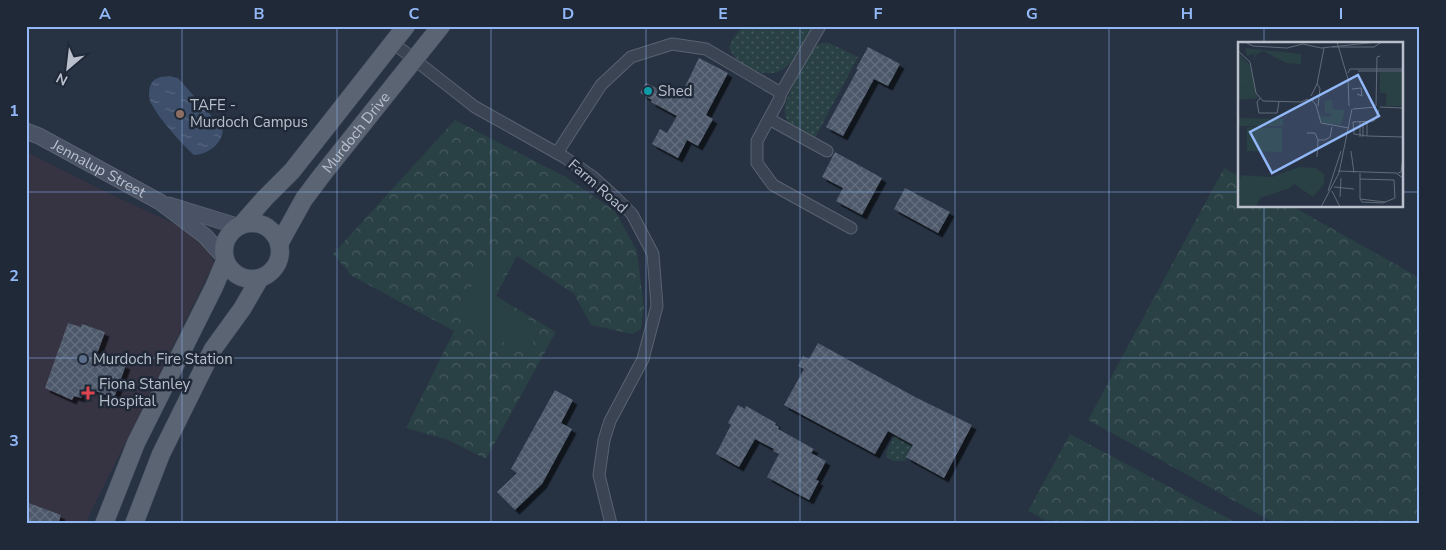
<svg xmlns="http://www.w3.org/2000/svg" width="1446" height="550" font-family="'Nunito Sans',sans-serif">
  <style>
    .medical { fill: #363343 }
    .grass { fill: url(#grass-dots) }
    .forest { fill: url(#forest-crowns) }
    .green { fill: #294044 }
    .water { fill: url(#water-ripples) }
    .building { fill: url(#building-cross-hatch); filter: url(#shadow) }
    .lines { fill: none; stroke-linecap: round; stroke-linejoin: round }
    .street-casing { stroke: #5a6270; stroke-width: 13 }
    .secondary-casing { stroke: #5a6270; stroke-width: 17 }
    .primary-casing { stroke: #454d5c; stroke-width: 19 }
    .street { stroke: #3b4452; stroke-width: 11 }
    .secondary { stroke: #495365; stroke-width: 15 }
    .primary { stroke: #5a6472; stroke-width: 18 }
    .grid { fill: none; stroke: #92b8f8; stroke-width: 1; stroke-opacity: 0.55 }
    .culture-dot { fill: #0f9aa8; stroke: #202938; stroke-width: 2 }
    .education-dot { fill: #8d6e63; stroke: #202938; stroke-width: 2 }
    .service-dot { fill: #5c6f8a; stroke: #202938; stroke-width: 2 }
    .health-dot { fill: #e0444e; stroke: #202938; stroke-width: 2 }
    .labels { text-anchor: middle; stroke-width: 5; stroke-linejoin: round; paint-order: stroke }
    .poi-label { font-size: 15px; fill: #b9c0cc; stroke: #202938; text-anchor: start }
    .street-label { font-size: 15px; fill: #b9c0cc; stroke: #202938 }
    .inset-road { fill: none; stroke: #616b7a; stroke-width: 1 }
    .view { fill: #92b8f8; fill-opacity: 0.15; stroke: #92b8f8; stroke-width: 2.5 }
    .inset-edge { fill: none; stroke: #b9c0cc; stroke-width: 2.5 }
    .neatline { fill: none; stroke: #92b8f8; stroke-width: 2 }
    .grid-label { font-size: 16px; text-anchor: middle; font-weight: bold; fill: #92b8f8 }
  </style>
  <defs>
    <pattern id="grass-dots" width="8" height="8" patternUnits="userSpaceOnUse" patternTransform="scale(1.25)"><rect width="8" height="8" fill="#294044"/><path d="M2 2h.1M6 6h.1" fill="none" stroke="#465a5e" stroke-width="1.8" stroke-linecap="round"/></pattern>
    <pattern id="forest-crowns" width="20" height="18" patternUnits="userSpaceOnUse" patternTransform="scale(1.25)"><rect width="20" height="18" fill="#294044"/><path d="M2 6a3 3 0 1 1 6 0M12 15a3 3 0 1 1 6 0" fill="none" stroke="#465a5e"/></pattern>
    <pattern id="water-ripples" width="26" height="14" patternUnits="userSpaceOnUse" patternTransform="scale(1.25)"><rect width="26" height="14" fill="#3d4f6b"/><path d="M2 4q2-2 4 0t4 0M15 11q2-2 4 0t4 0" fill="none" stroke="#57677f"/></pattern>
    <pattern id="building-cross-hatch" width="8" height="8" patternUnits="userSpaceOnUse" patternTransform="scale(1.25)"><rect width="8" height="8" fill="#4e596b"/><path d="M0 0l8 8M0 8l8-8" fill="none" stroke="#656f7f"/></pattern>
    <filter id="shadow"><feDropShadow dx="4.5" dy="4.5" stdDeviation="0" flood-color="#0009"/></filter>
  </defs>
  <rect width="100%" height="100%" fill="#273243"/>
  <!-- medical -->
  <path class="medical" d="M26 152 110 194 201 236 214 263 85 524H26Z"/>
  <!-- grass -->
  <g class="grass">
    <path d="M743 26H814C800 50 787 86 752 69 742 64 734 59 729 48L732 40Z"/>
    <path d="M829 43 858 57 815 138C808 134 793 130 788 123 786 119 784 112 785 107 786 97 809 51 817 45 821 43 825 43 829 43Z"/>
    <path d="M895 435 913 445 905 461H893L887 457 886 452Z"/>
  </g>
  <!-- forest -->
  <g class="forest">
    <path d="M455 120 566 177 615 211 637 251 644 308 641 329 632 334 591 325 574 294 517 256 496 296 556 332 486 459 448 440 406 428 454 331 352 276 333 254Z"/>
    <path d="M1224 168 1240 177V206H1292L1420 278V524H1276L1088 420Z"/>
    <path d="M1070 434 1239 524H1052L1028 511Z"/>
  </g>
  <!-- green -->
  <path class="green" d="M488 256 507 268 492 298 541 327 526 355 456 315Z"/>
  <!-- water -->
  <path class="water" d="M169 76 178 78 223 129C222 144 209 154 194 155 181 143 161 121 152 105 147 97 148 81 158 78 161 76 166 77 169 76Z"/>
  <!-- building -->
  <g class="building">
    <path d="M868 47 900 64 888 86 874 79 843 136 826 127 858 69H856Z"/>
    <path d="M699 58 728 73 706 115 713 119 698 146 687 140 678 158 652 144 660 129 667 133 677 116 651 102 652 100 640 93 646 83 679 99Z"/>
    <path d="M835 152 882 178 862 215 836 201 843 188 822 177Z"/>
    <path d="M905 188 950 212 938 233 894 209Z"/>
    <path d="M68 323 81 327 82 324 105 332 97 354 126 365 114 398 85 387 81 398 74 396 72 400 45 388Z"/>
    <path d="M818 343 915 397 972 425 944 478 906 457 913 445 888 431 875 454 784 405 804 369 798 366 803 356 809 359Z"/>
    <path d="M555 390 573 400 561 423 572 429 542 484 515 510 497 492 517 473 511 469Z"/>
    <path d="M738 405 745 409 746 406 776 423 775 425 779 427 778 429 814 449 811 453 826 461 816 480 819 481 809 500 767 477 779 454 773 451 774 449 755 439 739 467 716 454 731 425 728 423Z"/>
    <path d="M26 502 61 515 58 524H26Z"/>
  </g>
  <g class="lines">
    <!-- street casing -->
    <g class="street-casing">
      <g id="street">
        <path d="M392 42 475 107 564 157 593 177 614 196 632 214 653 254 657 306 643 359 610 421 604 440 599 475 611 524"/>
        <path d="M781 93 820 26"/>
        <path d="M769 119 827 151"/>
        <path d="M557 153 601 85 631 57 672 44 706 49 781 93 779 100 757 141V163L773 185 851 228"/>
      </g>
    </g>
    <!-- secondary casing -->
    <g class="secondary-casing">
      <g id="secondary">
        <path id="s1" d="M26 131 39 136 160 202 205 236 223 256"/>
        <path d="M169 205 237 226"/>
      </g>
    </g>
    <!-- primary casing -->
    <g class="primary-casing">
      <g id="primary">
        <circle cx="252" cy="251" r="28"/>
        <path d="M243 223 265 198 292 171 406 26"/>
        <path id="s2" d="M279 244 304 199 322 175 441 26"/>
        <path d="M104 524 136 443 214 287 225 261"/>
        <path d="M134 524 161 454 213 349 242 309 260 278"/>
      </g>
    </g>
    <!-- street -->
    <use href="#street" class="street"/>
    <!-- secondary -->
    <use href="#secondary" class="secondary"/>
    <!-- primary -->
    <use href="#primary" class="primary"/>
  </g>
  <!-- grid -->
  <path class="grid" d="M182 26V524M337 26V524M491 26V524M646 26V524M800 26V524M955 26V524M1109 26V524M1264 26V44M26 192H1240M1402 192H1420M1264 206V524M26 358H1420"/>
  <!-- markers -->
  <circle class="culture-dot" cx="648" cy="91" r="5"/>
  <circle class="education-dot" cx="180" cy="114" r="5"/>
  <circle class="service-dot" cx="83" cy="359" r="5"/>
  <path class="health-dot" d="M85.5 385.5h5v5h5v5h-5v5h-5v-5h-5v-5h5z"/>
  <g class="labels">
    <!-- poi labels -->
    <g class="poi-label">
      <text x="658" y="96">Shed</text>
      <text x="190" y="110">TAFE -<tspan x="190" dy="17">Murdoch Campus</tspan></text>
      <text x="93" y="364">Murdoch Fire Station</text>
      <text x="99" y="389">Fiona Stanley<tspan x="99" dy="17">Hospital</tspan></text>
    </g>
    <!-- street labels -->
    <g class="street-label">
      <text dy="5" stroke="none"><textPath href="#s2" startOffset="136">Murdoch Drive</textPath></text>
      <text dy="5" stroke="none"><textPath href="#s1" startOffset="82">Jennalup Street</textPath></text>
      <text transform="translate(598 186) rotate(41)" y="5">Farm Road</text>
    </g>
  </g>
  <!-- overview -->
  <g transform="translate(1238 42)">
    <rect width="165" height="165" fill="#273243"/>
    <path d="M7 6 63 12V22L48 21 25 9 19 12 14 20 17 11 9 14ZM15 38 20 56 0 58V50Z" fill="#294044"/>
    <path d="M0 11 12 23 15 38 0 50ZM94 58 95 67 107 68 103 83 84 81 81 74 93 75V72L87 71V59ZM0 76 45 77V84H0ZM9 85 44 86V110L9 109ZM61 125 78 126 86 132V142L75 155 56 142 52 146 22 156 18 165H0V139L4 133 34 135Z" fill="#294044"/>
    <path d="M142 30H165V64H148V51H142Z" fill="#294044"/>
    <path class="inset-road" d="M7 0 15 4 49 6 65 2 83 6 140 0M99 0 110 37 111 64M94 5H136L144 0M0 9 12 20 18 51 25 59 63 60 70 57M120 29H165M110 31 112 27H165M79 42 82 46 80 64M114 47 123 46 124 54 119 52M73 54 79 42 86 6M22 56 19 60 21 71H39L41 60M73 57 78 63 83 81 111 86M138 64 139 15 142 14M142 65 165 66M115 67 138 65M129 79V94L116 92 115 80 136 79 141 68M69 91H77L80 98H87L92 95 94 85M129 94 165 95M122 95V79M125 95V79M113 109 116 131M79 115 80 98M100 129 158 131 165 136M160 131 163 130 165 115M96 145 116 147M90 149 103 109M94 149 102 165M102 155 103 136M122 157 124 160 145 161 157 156 156 138 122 137M122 157V131M122 157 147 160M83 165 101 131 114 67"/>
    <path class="view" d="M120 33 141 74 34 131 12 90Z"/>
    <rect width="165" height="165" class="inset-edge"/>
  </g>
  <!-- border -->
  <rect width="1446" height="550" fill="none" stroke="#202938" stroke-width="55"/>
  <!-- north arrow -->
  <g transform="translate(68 68) rotate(208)" stroke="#202938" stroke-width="4" paint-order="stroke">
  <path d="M0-4L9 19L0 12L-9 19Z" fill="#b9c0cc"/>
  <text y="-8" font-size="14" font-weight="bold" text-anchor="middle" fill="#b9c0cc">N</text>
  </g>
  <rect x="28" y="28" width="1390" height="494" class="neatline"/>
  <g class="grid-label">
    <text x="105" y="19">A</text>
    <text x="259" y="19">B</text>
    <text x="414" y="19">C</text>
    <text x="568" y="19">D</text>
    <text x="723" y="19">E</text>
    <text x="878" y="19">F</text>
    <text x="1032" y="19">G</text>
    <text x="1187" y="19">H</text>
    <text x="1341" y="19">I</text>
    <text x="14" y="116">1</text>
    <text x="14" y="281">2</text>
    <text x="14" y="446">3</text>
  </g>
</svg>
